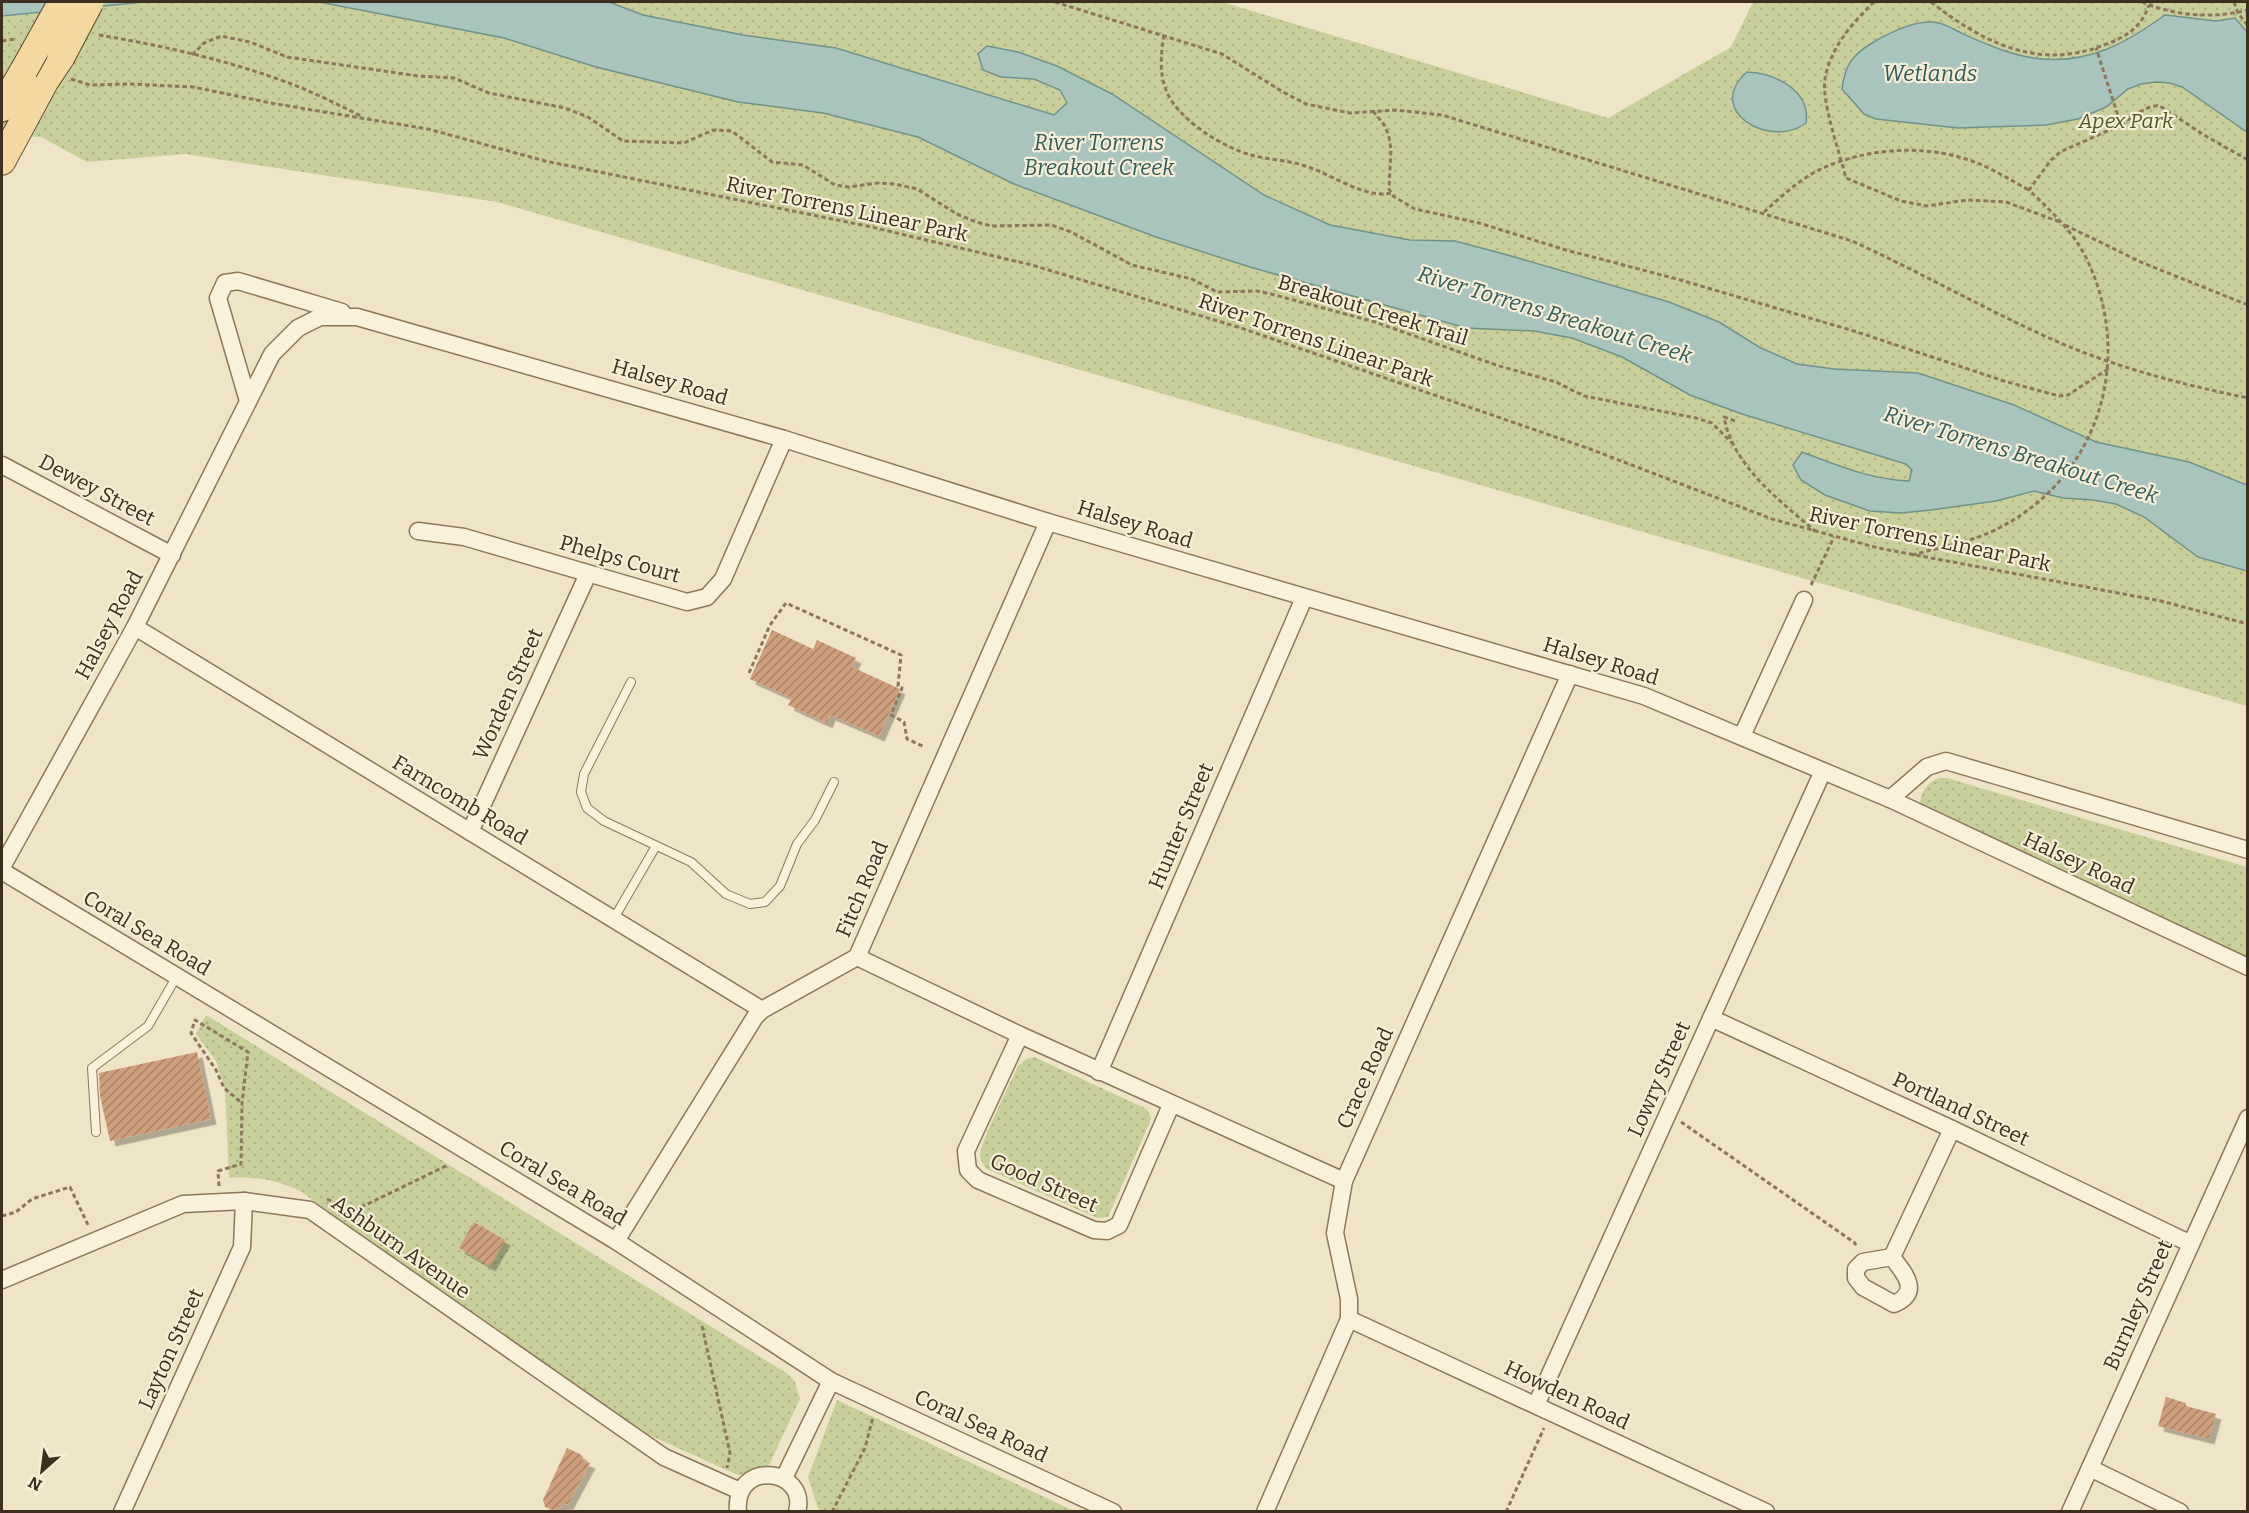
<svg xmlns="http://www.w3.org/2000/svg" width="2249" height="1513" font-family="Bitter,serif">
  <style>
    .park { fill: url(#park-dots) }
    .water { fill: #a9c4bc; stroke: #6f938a; stroke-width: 1.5 }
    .building { fill: url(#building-hatch); filter: url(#shadow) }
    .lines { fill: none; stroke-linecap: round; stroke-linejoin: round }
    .lane-casing { stroke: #8d765c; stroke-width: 10 }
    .street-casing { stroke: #8d765c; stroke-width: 19 }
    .primary-casing { stroke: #5b4430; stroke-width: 29 }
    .path { stroke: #8d765c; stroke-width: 3; stroke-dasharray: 4.5 3; stroke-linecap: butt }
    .lane { stroke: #faf1dc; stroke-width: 8 }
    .street { stroke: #faf1dc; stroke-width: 16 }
    .primary { stroke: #f3d9a0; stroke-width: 27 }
    .primary-bridge-casing { stroke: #5b4430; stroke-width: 29; stroke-linecap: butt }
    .path-bridge { stroke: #8d765c; stroke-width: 3; stroke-dasharray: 4.5 3; stroke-linecap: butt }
    .primary-bridge { stroke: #f3d9a0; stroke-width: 27 }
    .labels { text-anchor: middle; stroke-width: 4.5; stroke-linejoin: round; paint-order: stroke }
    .park-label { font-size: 21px; font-style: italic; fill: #4d5a26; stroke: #f7eed8 }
    .street-label { font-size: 21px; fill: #3d2e20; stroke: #f7eed8 }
    .water-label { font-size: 22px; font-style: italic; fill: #2f5d5a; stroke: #f7eed8 }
  </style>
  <defs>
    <pattern id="park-dots" width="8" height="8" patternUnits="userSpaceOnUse" patternTransform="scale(1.5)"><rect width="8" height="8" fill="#c9cf9b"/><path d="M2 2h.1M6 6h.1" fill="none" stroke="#aeb285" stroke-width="1.8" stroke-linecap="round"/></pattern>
    <pattern id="building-hatch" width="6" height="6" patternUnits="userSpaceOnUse" patternTransform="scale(1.5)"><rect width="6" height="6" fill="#cf9f7d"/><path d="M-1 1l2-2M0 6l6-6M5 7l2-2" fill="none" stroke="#a98266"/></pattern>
    <filter id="shadow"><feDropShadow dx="5.5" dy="5.5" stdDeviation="0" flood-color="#0004"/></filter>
  </defs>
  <rect width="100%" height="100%" fill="#f0e4c8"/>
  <!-- park -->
  <g class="park">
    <path d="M2 2H1222L1608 118 1731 47 1753 2H2247V706L497 202 185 154 87 162 41 137 2 135Z"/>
    <path d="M1939 778H1947L2247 867V959L1920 809C1919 795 1926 782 1939 778Z"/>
    <path d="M206 1015 788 1374 795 1382 800 1399 769 1465 760 1471 738 1475 638 1430 300 1191C277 1180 255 1176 229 1178L225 1089 216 1061 196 1034Z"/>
    <path d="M1034 1057 1147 1109 1151 1118 1149 1124 1108 1217 1097 1218 987 1169C984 1166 981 1161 980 1156 980 1143 1011 1082 1018 1066L1026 1059Z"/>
    <path d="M837 1400 1074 1511 823 1512 818 1509 808 1477Z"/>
  </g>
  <!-- water -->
  <g class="water">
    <path d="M2 2H144L2 16Z"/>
    <path d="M319 2H609L643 15 743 35 836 48 1054 115 1067 103 1060 90 1034 79 1001 77 983 70 978 54 987 46 1018 52 1057 66 1112 94 1264 195 1330 225 1410 240 1455 241 1504 254 1669 302 1719 322 1759 347 1797 364 1834 369 1918 373 2014 405 2096 442 2189 462 2247 485V571L2198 557 2144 517 2116 504 2093 500 2063 498 2034 491 1996 501 1931 510 1901 513 1870 511 1825 495 1801 480 1793 465 1802 452C1837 465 1872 480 1909 481L1912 470 1906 464 1742 414 1690 395 1622 357 1572 338 1534 331 1466 328 1250 267 1156 237 1014 184 918 137 823 113 738 102 596 67 504 38Z"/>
    <path d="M2165 15 2216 21 2235 18 2247 32V132L2182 87 2170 83 2156 82 2141 84 2128 89 2106 107 2078 119 2046 125 1958 128 1876 119 1864 114 1842 89C1845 63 1854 53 1877 40 1893 31 1914 21 1933 22 1945 23 1953 29 1963 34 1988 45 2015 57 2042 59 2091 63 2126 43 2165 15Z"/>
    <path d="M1747 72C1774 73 1811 90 1806 123 1770 150 1703 110 1747 72Z"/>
  </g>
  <!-- building -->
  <g class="building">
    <path d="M772 630 813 649 817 640 856 658 852 667 900 689 879 736 830 715 827 723 788 705 792 698 750 679Z"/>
    <path d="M197 1052 211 1119 110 1141 100 1096 99 1073Z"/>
    <path d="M474 1222 505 1240 490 1266 459 1248Z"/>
    <path d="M2166 1397 2186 1403V1406L2216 1414 2209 1439 2158 1426Z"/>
    <path d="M567 1448 580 1454 583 1457 582 1460 590 1463 568 1504 561 1505 560 1508 553 1510 545 1507 543 1500Z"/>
  </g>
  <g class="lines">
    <!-- lane casing -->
    <g class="lane-casing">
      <g id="lane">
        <path d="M631 682 584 774 581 792 587 808 604 821 691 862 726 894 750 904 765 902 780 886 797 844 815 820 834 782"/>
        <path d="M613 920 656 846"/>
        <path d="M96 1132 92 1068 148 1026 177 976"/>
      </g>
    </g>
    <!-- street casing -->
    <g class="street-casing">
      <g id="street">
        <path d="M248 401 218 298 225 283 238 281 342 312"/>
        <path d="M2 465 172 555"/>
        <path d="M418 531 464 537 687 602 707 597 723 579 784 439"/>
        <path d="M135 627 762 1010"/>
        <path d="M1742 736 1804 600"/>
        <path d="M1890 799 1927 767 1946 761 2248 850"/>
        <path d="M470 832 588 574"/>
        <path d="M2 867 135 627 272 354 298 328 320 317H357L784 439 1048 522 1644 696 1890 799 2248 967"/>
        <path d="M2 871 616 1241 831 1381 1113 1512"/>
        <path d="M857 957 1020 1035 1344 1181"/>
        <path d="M1711 1018 1952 1129 2191 1244"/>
        <path d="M1020 1035 966 1151 968 1170 978 1180 1094 1230 1107 1231 1119 1225 1171 1105"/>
        <path d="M1099 1072 1304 598"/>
        <path d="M616 1241 755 1017 762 1010 857 957 1048 522"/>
        <path d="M1892 1257C1904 1273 1922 1292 1894 1304L1863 1287 1856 1278V1269L1863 1262 1892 1257 1952 1129"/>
        <path d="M2 1280 183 1204 244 1201 310 1210 664 1457 740 1491"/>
        <path d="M1349 1319 1766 1512"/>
        <path d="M1536 1405 1823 771"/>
        <path d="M2090 1468 2180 1512"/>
        <path d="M784 1478 831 1381"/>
        <path d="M122 1512 242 1247 244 1201"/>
        <path d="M738 1512C733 1458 809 1468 797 1512"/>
        <path d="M1265 1512 1349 1319V1299L1335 1233 1344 1181 1570 674"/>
        <path d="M2070 1512 2248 1118"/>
      </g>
    </g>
    <!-- primary casing -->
    <g class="primary-casing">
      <g id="primary">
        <path d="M2 108 24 70"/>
        <path d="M2 161 45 81 61 57"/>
      </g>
    </g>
    <!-- path -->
    <g class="path">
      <path d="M1055 2 1222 54 1283 92 1306 104 1350 113 1395 110 1442 115 1852 241C1922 273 1988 311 2058 342 2118 368 2184 385 2248 398"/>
      <path d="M1874 2C1853 22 1830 48 1825 79 1821 101 1840 154 1846 178L1901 201 1927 206 1967 200 2006 202 2060 222"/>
      <path d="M1931 2C1982 42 2038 71 2104 45 2126 37 2141 28 2149 5"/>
      <path d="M2142 2C2176 16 2212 19 2248 10"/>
      <path d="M2234 2 2238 13 2248 26"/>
      <path d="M99 35C164 46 232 61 294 85 317 94 339 105 361 116"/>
      <path d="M1164 35C1161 54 1159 72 1166 90 1177 119 1222 147 1251 155 1269 160 1288 160 1305 166 1332 174 1364 199 1392 193"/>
      <path d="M2 41 15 39"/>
      <path d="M192 55 204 43 221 36 250 42 287 57 418 76 454 78 489 93 565 108 588 117 623 141 684 143 713 130 732 131 772 162 803 165 835 185 848 187 878 183 895 184 917 189 957 214 976 222 992 226 1051 225 1071 232 1132 265 1192 279 1217 292 1257 291 1271 294 1375 322 1496 365 1556 382 1584 396 1696 418 1712 423 1733 444"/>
      <path d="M71 79 90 85 130 84 193 87 276 104 428 129 545 161 867 226 1032 265 1241 328 1590 449 1772 519 1878 548 2161 601 2248 624"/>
      <path d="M1373 111 1385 126 1389 137 1391 149 1389 189 1393 196 1415 209 1479 223 1566 250 1677 279 1854 331 2004 381 2059 396 2068 395 2108 369"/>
      <path d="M2121 125C2132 118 2147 104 2160 106L2204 135 2248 160"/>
      <path d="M2065 225 2143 263 2248 305"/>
      <path d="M1735 421 1724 417C1733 466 1779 500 1815 531"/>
      <path d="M1912 555C1941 547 1972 542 1999 528 2097 478 2134 363 2089 264 2076 234 2052 212 2029 190L2051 160 2060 152 2121 125 2096 48"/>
      <path d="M1811 585 1834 537"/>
      <path d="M749 673 770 625 786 603 901 655 898 686 902 688 891 715 904 722 907 739 925 747"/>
      <path d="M1681 1122 1855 1243 1856 1247"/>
      <path d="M219 1186 218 1171 241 1164 242 1103 248 1052 195 1020 191 1033 216 1070 224 1088 242 1103"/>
      <path d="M327 1199 353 1211 448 1165"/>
      <path d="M2 1216 16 1212 32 1199 70 1187 88 1225"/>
      <path d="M702 1326 730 1453 727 1468"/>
      <path d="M832 1512 865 1448 873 1417"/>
      <path d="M1506 1512 1544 1428"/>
    </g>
    <!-- lane -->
    <use href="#lane" class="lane"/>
    <!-- street -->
    <use href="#street" class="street"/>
    <!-- primary -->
    <use href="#primary" class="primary"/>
    <!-- primary-bridge casing -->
    <g class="primary-bridge-casing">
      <g id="primary-bridge">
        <path d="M61 57 90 2"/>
        <path d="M24 70 62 2"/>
      </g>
    </g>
    <!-- path-bridge -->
    <path class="path-bridge" d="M1764 212C1782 196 1801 178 1823 168 1868 148 1925 144 1972 161 1992 168 2010 180 2029 190"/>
    <!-- primary-bridge -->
    <use href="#primary-bridge" class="primary-bridge"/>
  </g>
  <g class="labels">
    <!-- park labels -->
    <g class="park-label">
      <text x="2126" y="128">Apex Park</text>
    </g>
    <!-- street labels -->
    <g class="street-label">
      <text transform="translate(847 209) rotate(12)" y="7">River Torrens Linear Park</text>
      <text transform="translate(1373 310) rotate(17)" y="7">Breakout Creek Trail</text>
      <text transform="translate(1316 340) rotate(19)" y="7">River Torrens Linear Park</text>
      <text transform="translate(670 382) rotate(16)" y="7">Halsey Road</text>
      <text transform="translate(97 490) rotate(28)" y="7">Dewey Street</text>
      <text transform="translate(1135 524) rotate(17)" y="7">Halsey Road</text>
      <text transform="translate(1930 539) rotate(12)" y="7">River Torrens Linear Park</text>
      <text transform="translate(620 559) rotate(16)" y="7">Phelps Court</text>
      <text transform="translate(109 625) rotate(-62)" y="7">Halsey Road</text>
      <text transform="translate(1601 661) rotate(17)" y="7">Halsey Road</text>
      <text transform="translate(508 694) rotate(-66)" y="7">Worden Street</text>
      <text transform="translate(460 800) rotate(31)" y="7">Farncomb Road</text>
      <text transform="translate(1181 826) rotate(-67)" y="7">Hunter Street</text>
      <text transform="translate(2079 863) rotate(25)" y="7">Halsey Road</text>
      <text transform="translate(862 889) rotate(-67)" y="7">Fitch Road</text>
      <text transform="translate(147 933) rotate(31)" y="7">Coral Sea Road</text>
      <text transform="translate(1365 1078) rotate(-66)" y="7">Crace Road</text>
      <text transform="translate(1659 1079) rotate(-66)" y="7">Lowry Street</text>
      <text transform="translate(1961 1109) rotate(25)" y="7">Portland Street</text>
      <text transform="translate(563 1183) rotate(31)" y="7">Coral Sea Road</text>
      <text transform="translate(1044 1183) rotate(24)" y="7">Good Street</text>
      <text transform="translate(401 1247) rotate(35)" y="7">Ashburn Avenue</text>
      <text transform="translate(2138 1305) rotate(-66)" y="7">Burnley Street</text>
      <text transform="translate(171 1349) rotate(-66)" y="7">Layton Street</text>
      <text transform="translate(1567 1395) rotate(25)" y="7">Howden Road</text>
      <text transform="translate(981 1426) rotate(25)" y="7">Coral Sea Road</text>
    </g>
    <!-- water labels -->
    <g class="water-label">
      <text x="1930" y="81">Wetlands</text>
      <text x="1099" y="150">River Torrens<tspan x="1099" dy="25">Breakout Creek</tspan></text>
      <text transform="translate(1555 314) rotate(17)" y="8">River Torrens Breakout Creek</text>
      <text transform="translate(2021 454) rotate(17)" y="8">River Torrens Breakout Creek</text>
    </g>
  </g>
  <!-- border -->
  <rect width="2249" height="1513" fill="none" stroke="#3d2e20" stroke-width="6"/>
  <!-- north arrow -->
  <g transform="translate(42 1471) rotate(208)" stroke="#f7eed8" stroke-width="4.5" paint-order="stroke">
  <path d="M0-4.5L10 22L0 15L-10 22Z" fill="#3d2e20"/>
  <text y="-9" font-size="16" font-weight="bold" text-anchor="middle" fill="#3d2e20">N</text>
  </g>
</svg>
